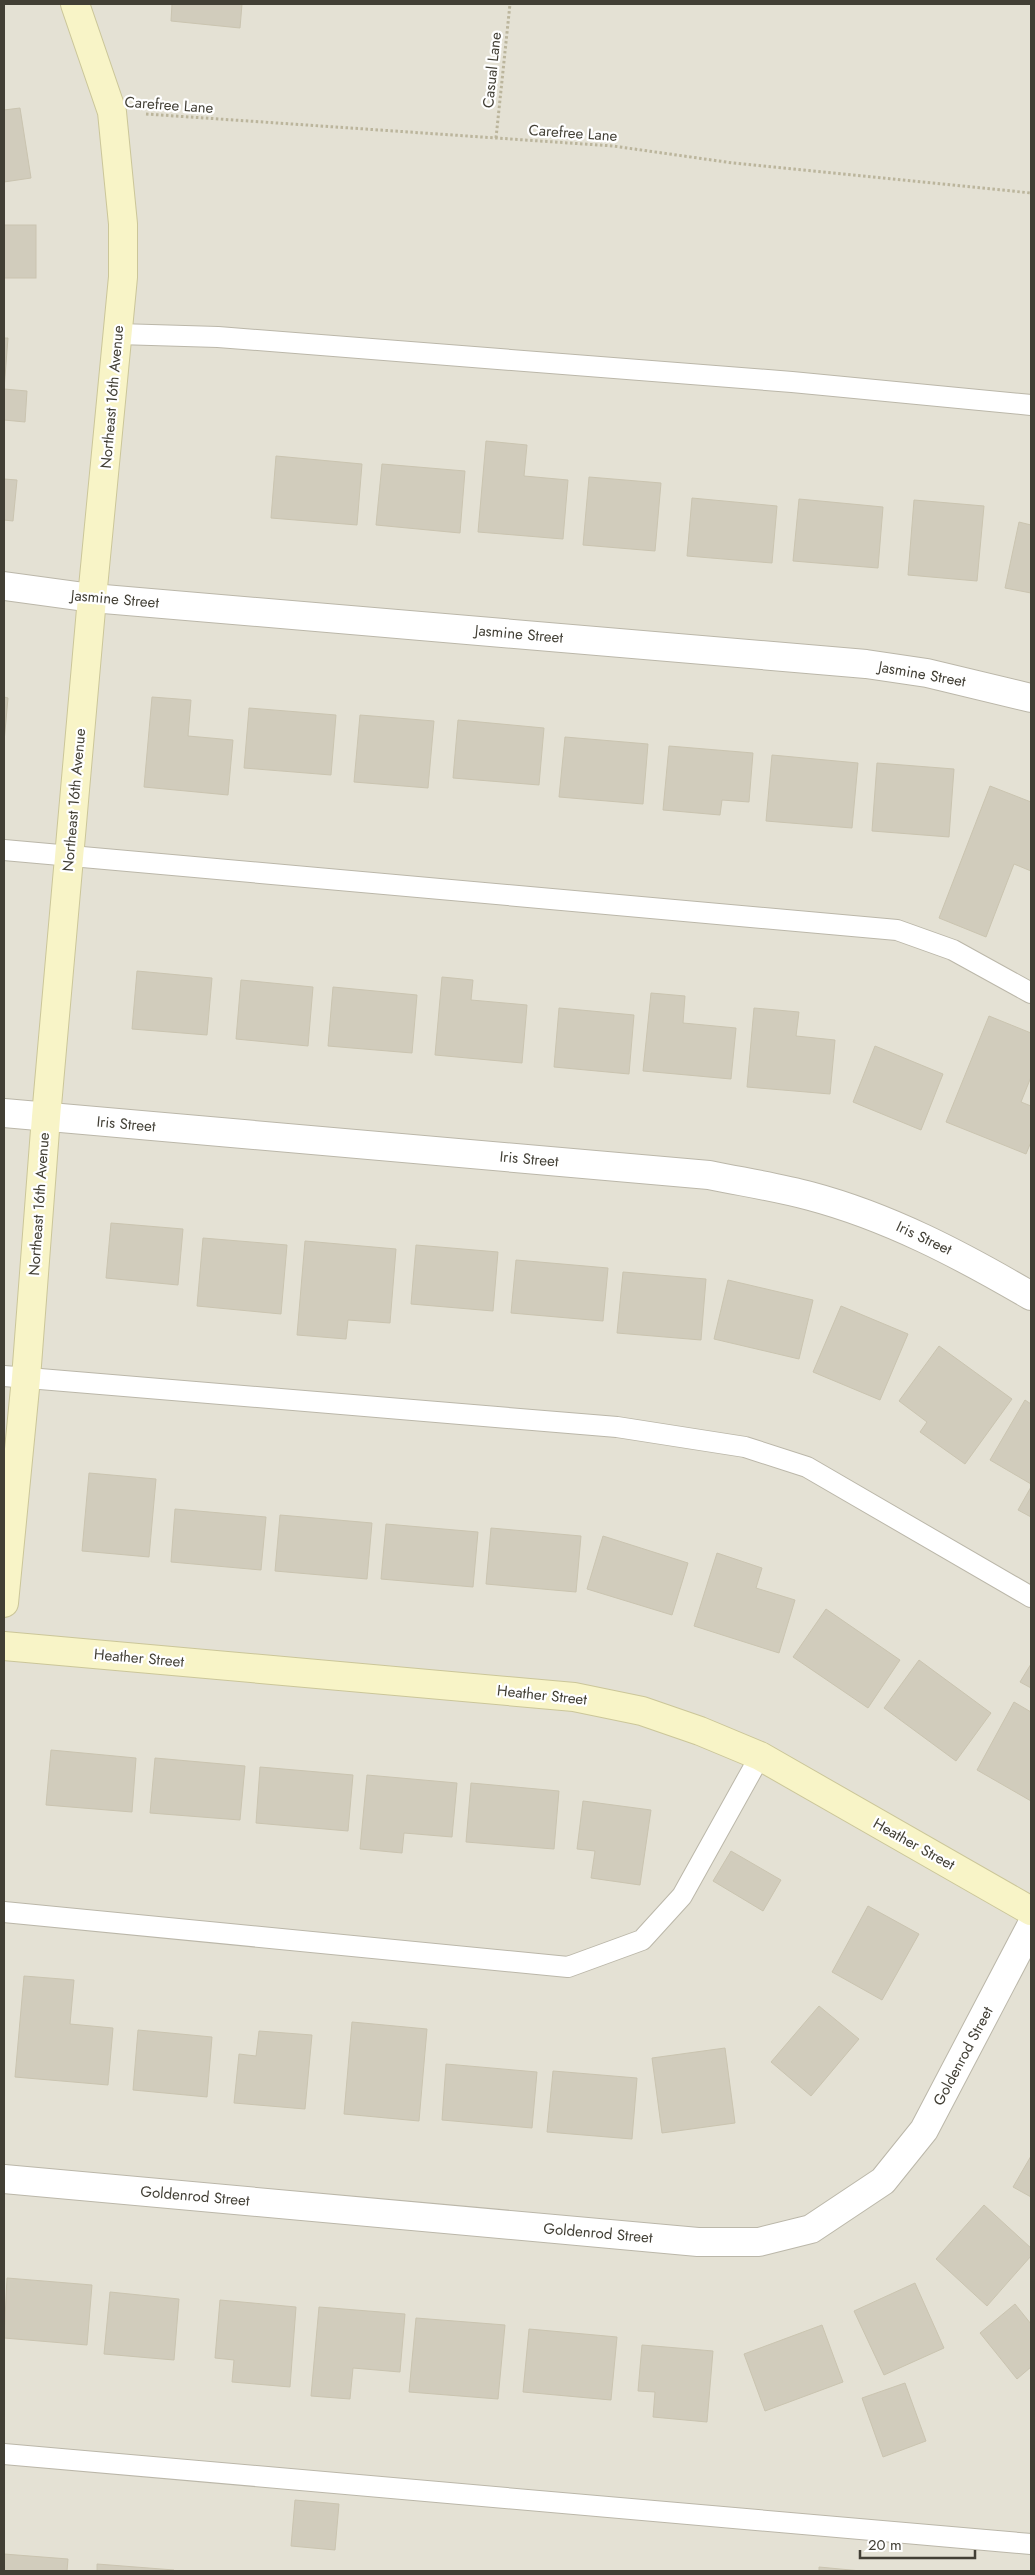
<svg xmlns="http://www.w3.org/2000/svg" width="1035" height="2575" font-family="Jost,sans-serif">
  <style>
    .residential { fill: #e4e1d4 }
    .building { fill: #d1ccbc; stroke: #cac4b0 }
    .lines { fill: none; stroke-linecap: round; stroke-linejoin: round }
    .lane-casing { stroke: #bbb7a9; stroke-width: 22 }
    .street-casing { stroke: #bbb7a9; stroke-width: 30 }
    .secondary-casing { stroke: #cbc699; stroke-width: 30 }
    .path { stroke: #bbb59c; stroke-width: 3; stroke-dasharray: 2.5 2.5; stroke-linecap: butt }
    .lane { stroke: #fff; stroke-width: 20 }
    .street { stroke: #fff; stroke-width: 28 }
    .secondary { stroke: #f8f4c7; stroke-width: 28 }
    .labels { text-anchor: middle; stroke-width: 4.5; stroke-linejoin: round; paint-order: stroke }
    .street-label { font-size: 15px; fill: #423f35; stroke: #fff }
  </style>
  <rect width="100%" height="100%" fill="#f0efe5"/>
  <!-- residential -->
  <rect class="residential" x="4" y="4" width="1027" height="2567"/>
  <!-- building -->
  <g class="building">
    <path d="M172 4H242L240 28 171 21Z"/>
    <path d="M20 108 31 178 4 182V110Z"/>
    <rect x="4" y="225" width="32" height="53"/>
    <path d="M4 338H8L4 389 27 391 25 422 4 420Z"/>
    <path d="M486 441 527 445 524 476 568 480 563 539 478 532Z"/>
    <path d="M276 456 362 464 357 525 271 518Z"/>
    <path d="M382 464 465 471 460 533 376 525Z"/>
    <path d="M589 477 661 483 655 551 583 545Z"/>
    <path d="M4 479 17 480 13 521 4 520Z"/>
    <path d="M692 498 777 506 772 563 687 556Z"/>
    <path d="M799 499 883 507 878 568 793 561Z"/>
    <path d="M914 500 984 506 977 581 908 575Z"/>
    <path d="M1019 522 1031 525V593L1005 588Z"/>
    <path d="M4 697 8 698 4 742Z"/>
    <path d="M152 697 191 700 188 736 233 740 228 795 144 787Z"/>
    <path d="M249 708 336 715 331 775 244 768Z"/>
    <path d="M360 715 434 721 428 788 354 782Z"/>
    <path d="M458 720 544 728 539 785 453 778Z"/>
    <path d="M565 737 648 744 643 804 559 797Z"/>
    <path d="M669 746 753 753 749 802 722 800 720 815 663 810Z"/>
    <path d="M772 755 858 763 852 828 766 821Z"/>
    <path d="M877 763 954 769 949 837 872 831Z"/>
    <path d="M990 786 1031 802V871L1014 864 986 937 939 918Z"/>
    <path d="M137 971 212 978 207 1035 132 1029Z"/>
    <path d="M442 977 473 980 471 1000 527 1005 522 1063 435 1055Z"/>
    <path d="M241 980 313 987 308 1046 236 1039Z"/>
    <path d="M333 987 417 995 412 1053 328 1046Z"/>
    <path d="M651 993 685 996 683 1023 736 1028 731 1079 643 1071Z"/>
    <path d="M559 1008 634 1015 629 1074 554 1067Z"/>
    <path d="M754 1008 799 1012 796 1036 835 1040 830 1094 747 1087Z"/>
    <path d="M989 1016 1031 1033V1077L1021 1102 1031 1106V1142L1026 1154 946 1122Z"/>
    <path d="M875 1046 943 1074 921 1130 853 1102Z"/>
    <path d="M111 1223 183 1229 178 1285 106 1278Z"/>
    <path d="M203 1238 287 1245 281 1314 197 1306Z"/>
    <path d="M305 1241 396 1249 390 1323 348 1320 346 1339 297 1335Z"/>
    <path d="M416 1245 498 1252 493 1311 411 1304Z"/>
    <path d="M516 1260 608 1268 603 1321 511 1313Z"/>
    <path d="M623 1272 706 1279 701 1340 617 1333Z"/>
    <path d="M728 1280 813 1300 799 1359 714 1339Z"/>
    <path d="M841 1306 908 1334 880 1400 813 1372Z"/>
    <path d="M939 1346 1012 1399 965 1464 920 1432 927 1422 899 1401Z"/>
    <path d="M1025 1400 1031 1404V1484L990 1460Z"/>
    <path d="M89 1473 156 1479 149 1557 82 1551Z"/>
    <path d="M1031 1487V1517L1018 1510Z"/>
    <path d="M175 1509 266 1517 261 1570 171 1562Z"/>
    <path d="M280 1515 372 1523 367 1579 275 1571Z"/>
    <path d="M386 1524 478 1532 473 1587 381 1579Z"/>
    <path d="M491 1528 581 1536 576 1592 486 1584Z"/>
    <path d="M603 1536 688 1563 672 1615 587 1589Z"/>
    <path d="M717 1553 762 1568 756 1588 795 1600 779 1653 694 1626Z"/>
    <path d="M826 1609 900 1660 868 1708 793 1657Z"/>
    <path d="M919 1660 991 1713 956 1761 884 1708Z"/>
    <path d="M1031 1664V1688L1020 1682Z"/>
    <path d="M1014 1702 1031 1712V1801L977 1770Z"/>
    <path d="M51 1750 136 1758 132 1812 46 1805Z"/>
    <path d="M155 1758 245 1766 240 1820 150 1813Z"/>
    <path d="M260 1767 353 1775 348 1831 256 1823Z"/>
    <path d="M367 1775 457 1783 452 1837 404 1833 402 1853 360 1849Z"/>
    <path d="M471 1783 559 1791 554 1849 466 1842Z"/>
    <path d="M583 1801 651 1810 640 1885 591 1878 595 1851 577 1849Z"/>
    <path d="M731 1851 781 1880 763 1911 713 1881Z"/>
    <path d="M868 1906 919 1934 882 2000 832 1972Z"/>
    <path d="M24 1976 74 1980 70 2024 113 2028 108 2085 15 2077Z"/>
    <path d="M819 2006 859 2039 811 2096 771 2062Z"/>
    <path d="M352 2022 427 2029 419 2121 344 2114Z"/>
    <path d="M138 2030 212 2037 207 2097 133 2090Z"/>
    <path d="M259 2031 312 2035 305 2109 234 2103 239 2054 256 2056Z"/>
    <path d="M725 2048 735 2123 662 2133 652 2058Z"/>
    <path d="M446 2064 537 2072 532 2128 442 2120Z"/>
    <path d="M553 2071 637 2078 632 2139 547 2132Z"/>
    <path d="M1031 2156V2197L1013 2187Z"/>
    <path d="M984 2205 1031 2248V2256L987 2306 936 2259Z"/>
    <path d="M7 2278 92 2285 87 2345 4 2338Z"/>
    <path d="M915 2283 944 2348 884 2375 854 2311Z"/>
    <path d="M110 2292 179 2299 174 2360 104 2354Z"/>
    <path d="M220 2300 296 2307 290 2387 232 2382 234 2360 215 2358Z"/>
    <path d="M1015 2304 1031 2324V2367L1017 2379 980 2333Z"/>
    <path d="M319 2307 405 2314 400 2372 353 2368 350 2399 311 2396Z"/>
    <path d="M416 2318 505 2325 498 2399 409 2392Z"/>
    <path d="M822 2325 843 2382 765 2411 744 2354Z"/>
    <path d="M529 2329 617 2337 611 2400 523 2392Z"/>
    <path d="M642 2345 713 2351 707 2422 653 2417 655 2392 638 2391Z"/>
    <path d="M905 2383 926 2441 883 2457 862 2398Z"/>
    <path d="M295 2500 339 2504 335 2550 291 2546Z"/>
    <path d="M4 2554 68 2559 67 2571H4Z"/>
    <path d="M97 2564 174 2570 173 2571H97Z"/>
    <path d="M819 2567 861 2571H819Z"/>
  </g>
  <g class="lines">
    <!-- lane casing -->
    <g class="lane-casing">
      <g id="lane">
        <path d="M118 334 218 337 792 382 1031 405"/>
        <path d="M4 850 897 930 953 950 1031 993"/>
        <path d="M4 1376 617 1427 745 1447 807 1467 1031 1597"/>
        <path d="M4 1912 568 1967 642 1940 682 1896 760 1756"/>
        <path d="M4 2454 1031 2544"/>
      </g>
    </g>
    <!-- street casing -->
    <g class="street-casing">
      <g id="street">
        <path d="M4 586 92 598 866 664 927 673 1031 698"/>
        <path d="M4 1113 709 1175C743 1182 777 1187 810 1196 889 1217 961 1255 1031 1296"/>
        <path d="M4 2179 698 2242H759L811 2229 883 2181 924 2130 1031 1926"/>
      </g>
    </g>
    <!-- secondary casing -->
    <g class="secondary-casing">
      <g id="secondary">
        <path d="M4 1603 26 1378 46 1117 92 598 123 277V224L112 112 75 4"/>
        <path d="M4 1646 574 1697 642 1711 700 1731 760 1756 1031 1911"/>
      </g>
    </g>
    <!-- path -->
    <g class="path">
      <path d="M146 114 613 146 733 163 1031 193"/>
      <path d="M496 138 510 4"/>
    </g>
    <!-- lane -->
    <use href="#lane" class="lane"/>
    <!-- street -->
    <use href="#street" class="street"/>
    <!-- secondary -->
    <use href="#secondary" class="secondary"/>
  </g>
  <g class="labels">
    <!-- street labels -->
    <g class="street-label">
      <text transform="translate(492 70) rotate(-84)" y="5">Casual Lane</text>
      <text transform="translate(169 105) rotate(4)" y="5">Carefree Lane</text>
      <text transform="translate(573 133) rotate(4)" y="5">Carefree Lane</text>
      <text transform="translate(112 397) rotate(-85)" y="5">Northeast 16th Avenue</text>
      <text transform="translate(115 599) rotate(5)" y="5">Jasmine Street</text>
      <text transform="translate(519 634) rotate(5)" y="5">Jasmine Street</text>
      <text transform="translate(922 674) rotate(10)" y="5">Jasmine Street</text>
      <text transform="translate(74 800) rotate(-85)" y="5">Northeast 16th Avenue</text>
      <text transform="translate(126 1124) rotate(5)" y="5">Iris Street</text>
      <text transform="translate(529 1159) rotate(5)" y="5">Iris Street</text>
      <text transform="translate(39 1204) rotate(-86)" y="5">Northeast 16th Avenue</text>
      <text transform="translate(924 1238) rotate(25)" y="5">Iris Street</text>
      <text transform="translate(139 1658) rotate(5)" y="5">Heather Street</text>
      <text transform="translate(542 1695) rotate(6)" y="5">Heather Street</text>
      <text transform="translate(914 1844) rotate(29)" y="5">Heather Street</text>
      <text transform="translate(963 2056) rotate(-62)" y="5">Goldenrod Street</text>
      <text transform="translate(195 2196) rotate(5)" y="5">Goldenrod Street</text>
      <text transform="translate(598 2233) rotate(5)" y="5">Goldenrod Street</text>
    </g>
  </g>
  <!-- border -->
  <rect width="1035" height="2575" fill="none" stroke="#423f35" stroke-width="10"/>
  <!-- scale -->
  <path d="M860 2550v8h115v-8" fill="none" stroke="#423f35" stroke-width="2.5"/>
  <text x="868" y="2550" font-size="15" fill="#423f35" stroke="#ffffff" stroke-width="4" paint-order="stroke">20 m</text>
</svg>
